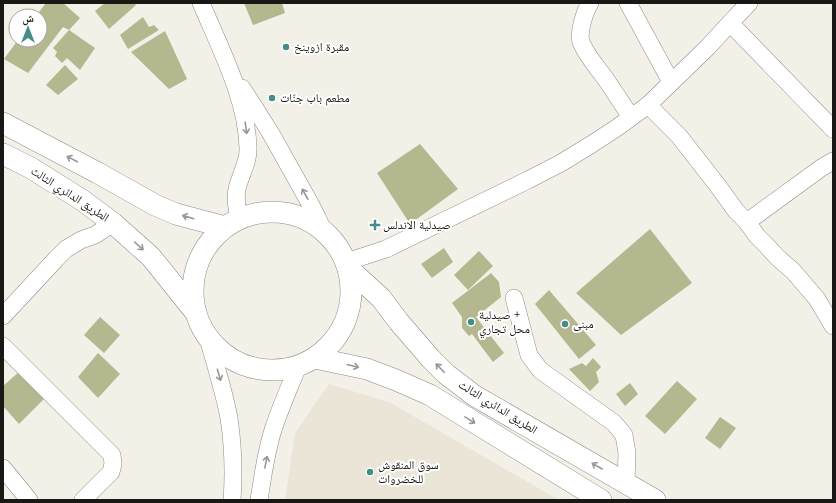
<svg xmlns="http://www.w3.org/2000/svg" width="836" height="503" font-family="'Noto Serif','Noto Naskh Arabic',serif">
  <style>
    .built { fill: #ebe5d7 }
    .building { fill: #b5b78f }
    .lines { fill: none; stroke-linecap: round; stroke-linejoin: round }
    .minor-casing { stroke: #8c8a83; stroke-width: 18 }
    .major-casing { stroke: #8c8a83; stroke-width: 22 }
    .minor { stroke: #fff; stroke-width: 17 }
    .major { stroke: #fff; stroke-width: 21 }
    .oneway { stroke: #989796 }
    .poi-dot { fill: #468d8a; stroke: #fff; stroke-width: 1.5 }
    .labels { text-anchor: middle; stroke-width: 4; stroke-linejoin: round; paint-order: stroke }
    .poi-label { font-size: 12px; fill: #191815; stroke: #fff; text-anchor: start }
    .street-label { font-size: 12px; fill: #191815; stroke: #fff }
  </style>
  <rect width="100%" height="100%" fill="#f3f0e8"/>
  <!-- built -->
  <path class="built" d="M329 384 389 402 559 500H285L295 433Z"/>
  <!-- building -->
  <g class="building">
    <path d="M46 3H63L80 18 69 30 63 27 28 73 4 59 18 40H40V16H36Z"/>
    <path d="M105 3H134L136 5 109 29 95 11Z"/>
    <path d="M244 3H282L285 13 253 25Z"/>
    <path d="M143 17 149 27 154 25 159 30 128 49 120 35Z"/>
    <path d="M69 30 95 48 80 70 67 58 62 63 55 56 57 52 53 48Z"/>
    <path d="M165 31 187 79 169 89 131 52Z"/>
    <path d="M65 65 78 79 58 95 46 85Z"/>
    <path d="M420 144 458 189 410 224 377 173Z"/>
    <path d="M650 229 692 283 621 335 576 293Z"/>
    <path d="M444 248 453 262 432 278 421 264Z"/>
    <path d="M479 251 493 266 468 290 454 275Z"/>
    <path d="M491 273 499 282 501 297 476 317 504 353 493 362 472 334 469 336 462 328V317L452 303Z"/>
    <path d="M549 290 596 345 579 359 535 304Z"/>
    <path d="M100 317 120 335 104 353 84 335Z"/>
    <path d="M98 353 120 374 98 398 78 377Z"/>
    <path d="M593 358 601 367 596 372 599 382 590 391 569 369 582 363 586 366Z"/>
    <path d="M20 371 46 397 19 424 3 406V386Z"/>
    <path d="M677 381 697 399 665 434 645 416Z"/>
    <path d="M630 383 638 394 625 406 616 394Z"/>
    <path d="M720 417 736 428 720 449 705 438Z"/>
  </g>
  <g class="lines">
    <!-- minor casing -->
    <g class="minor-casing">
      <g id="minor">
        <path d="M201 3C220 48 247 99 248 148 249 161 240 176 237 189 235 199 237 209 239 219"/>
        <path d="M590 3C585 11 578 32 581 42 586 55 597 67 605 78 614 91 622 104 631 117"/>
        <path d="M628 3 671 82"/>
        <path d="M730 23 833 129"/>
        <path d="M242 88 270 132 312 207 318 219 322 229"/>
        <path d="M648 105 679 136 718 186 736 211 747 222 757 236 767 246 777 257 793 271 817 299 833 326"/>
        <path d="M747 222 821 168 833 161"/>
        <path d="M346 262 386 249 528 180 561 163 592 144 618 127 648 105 708 47 730 23 749 3"/>
        <path d="M514 298 529 355 540 370 614 423 624 435 627 453 626 483"/>
        <path d="M3 316 56 259 66 249 81 240 95 235 113 223"/>
        <path d="M208 338C215 364 224 391 229 418 233 445 234 473 232 500"/>
        <path d="M3 346 112 455 113 464 111 472 83 500"/>
        <path d="M3 468 29 500"/>
        <path d="M259 500C263 476 266 450 274 427 281 406 290 386 298 366"/>
      </g>
    </g>
    <!-- major casing -->
    <g class="major-casing">
      <g id="major">
        <path d="M3 123 98 173 155 205 176 214 225 227"/>
        <path d="M3 154 31 168 82 200 113 223 151 257 196 313"/>
        <circle cx="272" cy="291" r="79"/>
        <path d="M348 268 381 298 399 322 431 359 446 374 475 396 655 500"/>
        <path d="M315 358 367 369 396 380 430 395 601 500"/>
      </g>
    </g>
    <!-- minor -->
    <use href="#minor" class="minor"/>
    <!-- major -->
    <use href="#major" class="major"/>
  </g>
  <!-- one-way arrows -->
  <defs><path id="oneway-shaft" d="M-6 0H5M1.5-3L5.5 0L1.5 3" fill="none" stroke-width="1.6" stroke-linecap="round" stroke-linejoin="round"/></defs>
  <g class="oneway">
    <use href="#oneway-shaft" transform="translate(246 128) rotate(82)"/>
    <use href="#oneway-shaft" transform="translate(72 159) rotate(-152)"/>
    <use href="#oneway-shaft" transform="translate(305 194) rotate(-119)"/>
    <use href="#oneway-shaft" transform="translate(188 217) rotate(-164)"/>
    <use href="#oneway-shaft" transform="translate(139 246) rotate(42)"/>
    <use href="#oneway-shaft" transform="translate(353 366) rotate(14)"/>
    <use href="#oneway-shaft" transform="translate(440 368) rotate(-134)"/>
    <use href="#oneway-shaft" transform="translate(219 375) rotate(74)"/>
    <use href="#oneway-shaft" transform="translate(470 420) rotate(31)"/>
    <use href="#oneway-shaft" transform="translate(266 462) rotate(-79)"/>
    <use href="#oneway-shaft" transform="translate(597 466) rotate(-150)"/>
  </g>
  <!-- markers -->
  <g class="poi-dot">
    <circle cx="286" cy="47" r="4"/>
    <circle cx="272" cy="98" r="4"/>
    <path d="M373 219h4v4h4v4h-4v4h-4v-4h-4v-4h4z"/>
    <circle cx="471" cy="322" r="4"/>
    <circle cx="565" cy="324" r="4"/>
    <circle cx="370" cy="472" r="4"/>
  </g>
  <g class="labels">
    <!-- poi labels -->
    <g class="poi-label">
      <text x="294" y="51">مقبرة ازوينخ</text>
      <text x="280" y="102">مطعم باب جنّات</text>
      <text x="383" y="229">صيدلية الاندلس</text>
      <text x="479" y="319">صيدلية +<tspan x="479" dy="14">محل تجاري</tspan></text>
      <text x="573" y="328">مبنى</text>
      <text x="378" y="469">سوق المنقوش<tspan x="378" dy="14">للخضروات</tspan></text>
    </g>
    <!-- street labels -->
    <g class="street-label">
      <text transform="translate(70 194) rotate(33)" y="4">الطريق الدائري الثالث</text>
      <text transform="translate(498 407) rotate(32)" y="4">الطريق الدائري الثالث</text>
    </g>
  </g>
  <!-- border -->
  <rect width="836" height="503" fill="none" stroke="#191815" stroke-width="8"/>
  <!-- north arrow -->
  <g transform="translate(28 28)"><circle r="19" fill="#ffffff" stroke="#a3a3a1"/>
  <path d="M0-3L7 15L0 10L-7 15Z" fill="#468d8a"/>
  <text y="-6" font-size="11" font-weight="bold" text-anchor="middle" fill="#191815">ش</text>
  </g>
</svg>
